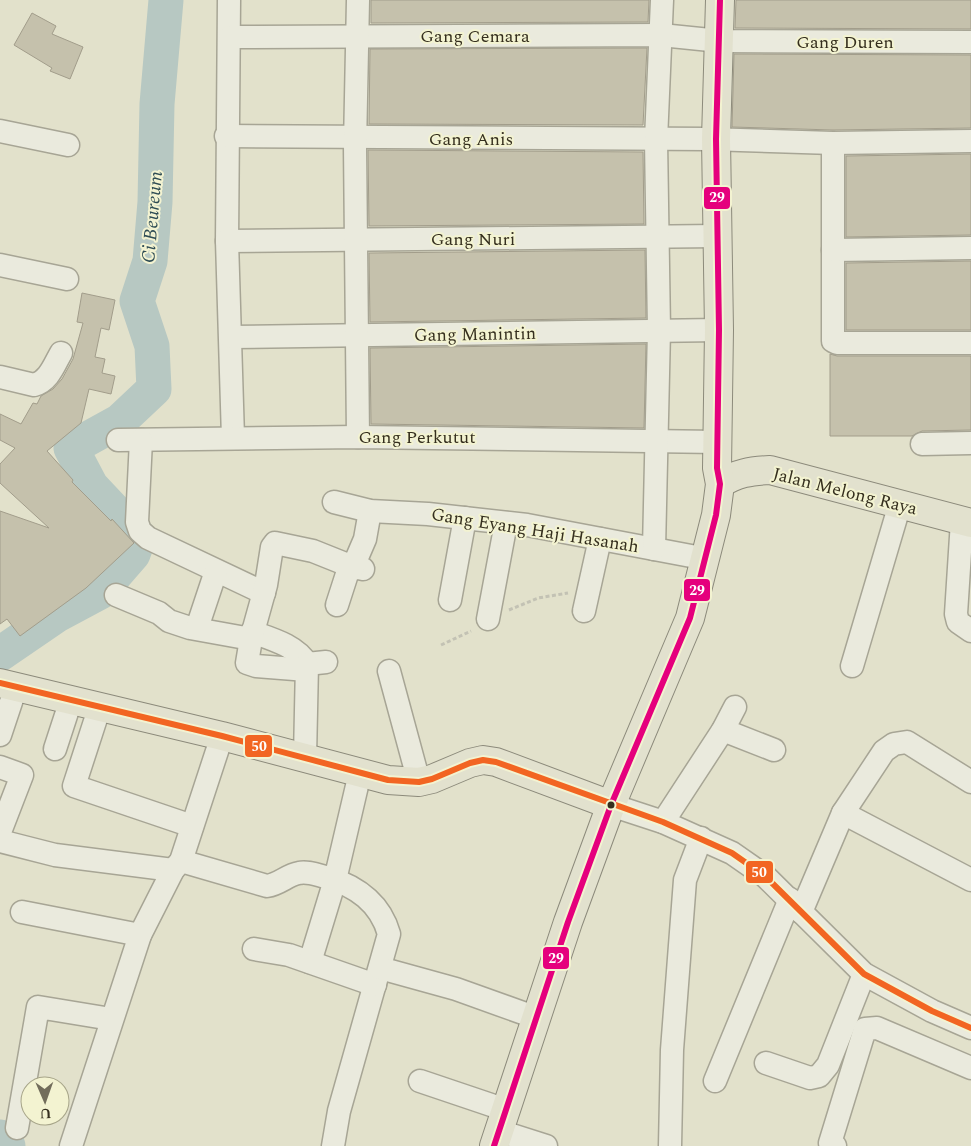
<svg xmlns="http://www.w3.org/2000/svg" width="971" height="1146" font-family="Spectral,serif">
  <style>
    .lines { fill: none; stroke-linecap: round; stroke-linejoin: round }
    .river { stroke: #b7c8c2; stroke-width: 35 }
    .building { fill: #c5c1ac; stroke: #a29d8b }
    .minor-casing { stroke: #a7a595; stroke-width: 25 }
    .major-casing { stroke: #8c8a7b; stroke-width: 30 }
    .path { stroke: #c3c2b4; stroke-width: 3; stroke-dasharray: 4 2.5; stroke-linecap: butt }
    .minor { stroke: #eaeadd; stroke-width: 22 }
    .major { stroke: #e2e1ce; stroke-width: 28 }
    .bus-1-casing { stroke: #f3f3d1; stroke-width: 10 }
    .bus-2-casing { stroke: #f3f3d1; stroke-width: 10 }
    .bus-1 { stroke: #f26522; stroke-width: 6 }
    .bus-2 { stroke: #e5007d; stroke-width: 6 }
    .bus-dot { fill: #352f1e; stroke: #f3f3d1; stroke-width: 2 }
    .labels { text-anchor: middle; stroke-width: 4; stroke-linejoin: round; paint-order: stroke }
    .street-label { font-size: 18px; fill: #352f1e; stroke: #f3f3d1 }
    .water-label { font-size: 19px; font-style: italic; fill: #2e4c54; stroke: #f3f3d1 }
    .line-badge { stroke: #f3f3d1; stroke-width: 2 }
    .badge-label { font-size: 14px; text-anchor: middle; font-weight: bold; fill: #fff }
  </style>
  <rect width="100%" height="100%" fill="#e2e1cb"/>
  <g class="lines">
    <!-- river -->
    <g class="river">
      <path d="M0 654 57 615 100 592 133 554 139 537 91 486 71 448 120 421 154 389 152 346 137 301 150 261 155 202 157 104 166 0"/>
      <path d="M0 1137 8 1146"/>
    </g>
  </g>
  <!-- building -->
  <g class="building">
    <path d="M371 0H649L648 22 371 23Z"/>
    <path d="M736 0H971V29L735 28Z"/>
    <path d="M32 13 56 26 52 34 83 47 70 79 50 71 52 68 14 45Z"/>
    <path d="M647 48 643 125 369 124 370 49Z"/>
    <path d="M734 54 971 55V128L833 130 732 127Z"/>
    <path d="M368 150 643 152 644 224 369 226Z"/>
    <path d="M971 154V235L846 237V156Z"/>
    <path d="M645 250 646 318 370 322 369 253Z"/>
    <path d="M971 261V330H846V263Z"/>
    <path d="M82 293 115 300 109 330 101 328 95 357 105 359 102 373 115 376 111 394 89 389 81 423 47 451 73 480 72 482 111 521 112 519 134 543 86 588 20 636 7 619 0 624V511L49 528 0 483V464L15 448 0 440V414L21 424 33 403 37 404 41 396 53 389 62 379 73 359 83 323 77 322Z"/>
    <path d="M646 344 644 428 371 424 370 348Z"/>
    <path d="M830 354 837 356H971V430L922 431 912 436H830Z"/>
  </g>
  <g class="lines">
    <!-- minor casing -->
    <g class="minor-casing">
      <g id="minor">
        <path d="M229 0 227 241 233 438"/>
        <path d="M230 37 661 35 720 41 971 42"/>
        <path d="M0 131 68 145"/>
        <path d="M226 136 708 139 833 143 971 141"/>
        <path d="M833 143V341L837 343H971"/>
        <path d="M227 241 718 236"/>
        <path d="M833 250 971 248"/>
        <path d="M0 265 67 279"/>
        <path d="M231 337 719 330"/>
        <path d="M0 377 34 385C49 381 54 365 61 353"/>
        <path d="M358 437 355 146 358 0"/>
        <path d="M118 440 358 437 717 442"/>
        <path d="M141 440 137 522 140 531 148 538 264 593"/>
        <path d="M922 444 971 443"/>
        <path d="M334 502 370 511 428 514 527 525 707 559"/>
        <path d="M962 521 956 614 958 622 971 631"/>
        <path d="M654 549 659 330 656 140 662 0"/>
        <path d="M116 595 159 613 169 621 190 628 251 639"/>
        <path d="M450 600 465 518"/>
        <path d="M337 605 347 574 353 567 363 569"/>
        <path d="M584 611 600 539"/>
        <path d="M488 619 506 523"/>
        <path d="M197 628 216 571"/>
        <path d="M252 632C272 639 297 646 307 664L326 662"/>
        <path d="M852 666 900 504"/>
        <path d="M307 670 256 666 247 663 251 639 266 585 272 547 275 543 313 551 353 567 365 539 370 511"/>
        <path d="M389 671 419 782"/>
        <path d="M100 706 74 786 192 826"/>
        <path d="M723 730 774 750"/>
        <path d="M0 735 16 687"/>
        <path d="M55 749 71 700"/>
        <path d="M305 757 307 664"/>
        <path d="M0 767 22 775 0 832"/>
        <path d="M611 805 663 822 732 853 765 876 864 974 932 1011 971 1028"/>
        <path d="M843 813 971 880"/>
        <path d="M663 822 723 730 735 707"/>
        <path d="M0 841 55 855 173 870"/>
        <path d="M181 861 267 886C280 884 287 875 299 873 308 871 317 875 326 877 356 886 380 902 389 934L339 1111 333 1146"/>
        <path d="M22 912 140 935"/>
        <path d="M801 912 843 813 884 751 894 744 907 742 971 782"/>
        <path d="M254 949 289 955 375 985"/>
        <path d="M310 962 335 880 360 773"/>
        <path d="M380 968 456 989 537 1018"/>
        <path d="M766 1063 810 1078 819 1076 828 1065 864 974"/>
        <path d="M420 1081 506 1110"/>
        <path d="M715 1081 790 899"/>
        <path d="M17 1128 38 1007 111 1019"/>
        <path d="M499 1131 546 1146"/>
        <path d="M71 1146 140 935 173 870 181 861 222 736"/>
        <path d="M670 1146 672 1050 685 880 701 838"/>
        <path d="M835 1146 830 1143 865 1029 877 1028 971 1068"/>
      </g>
    </g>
    <!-- major casing -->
    <g class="major-casing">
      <g id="major">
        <path d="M720 484C736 473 751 471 770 470L971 523"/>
        <path d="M0 683 222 736 388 780 419 782 432 779 470 763 483 760 496 762 611 805"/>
        <path d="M494 1146 568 922 611 805 690 618 716 515 720 484 717 468 719 330 716 139 720 0"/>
      </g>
    </g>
    <!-- path -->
    <g class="path">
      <path d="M509 610 538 598 568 593"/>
      <path d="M441 645 471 631"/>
    </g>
    <!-- minor -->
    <use href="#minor" class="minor"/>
    <!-- major -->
    <use href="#major" class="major"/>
    <!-- bus-1 casing -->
    <g class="bus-1-casing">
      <path id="bus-1" d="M0 683 222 736 388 780 419 782 432 779 470 763 483 760 496 762 663 822 732 853 765 876 864 974 932 1011 971 1028"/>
    </g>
    <!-- bus-2 casing -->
    <g class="bus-2-casing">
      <path id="bus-2" d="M494 1146 568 922 611 805 690 618 716 515 720 484 717 468 719 330 716 139 720 0"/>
    </g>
    <!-- bus-1 -->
    <use href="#bus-1" class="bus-1"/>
    <!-- bus-2 -->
    <use href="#bus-2" class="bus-2"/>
  </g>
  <!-- markers -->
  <circle class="bus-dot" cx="611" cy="805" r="4.5"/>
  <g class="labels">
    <!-- street labels -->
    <g class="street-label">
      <text x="475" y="42">Gang Cemara</text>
      <text x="845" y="48">Gang Duren</text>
      <text x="471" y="145">Gang Anis</text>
      <text x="473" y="245">Gang Nuri</text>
      <text transform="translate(475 334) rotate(-1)" y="6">Gang Manintin</text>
      <text x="417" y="443">Gang Perkutut</text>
      <text transform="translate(845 491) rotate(14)" y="6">Jalan Melong Raya</text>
      <text transform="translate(535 530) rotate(9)" y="6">Gang Eyang Haji Hasanah</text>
    </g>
    <!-- water labels -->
    <g class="water-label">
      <text transform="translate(151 217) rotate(-85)" y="7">Ci Beureum</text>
    </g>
  </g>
  <g class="line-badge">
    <rect x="703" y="186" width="28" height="24" rx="5" fill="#e5007d"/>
    <rect x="683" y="578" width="28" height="24" rx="5" fill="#e5007d"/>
    <rect x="244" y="734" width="29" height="24" rx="5" fill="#f26522"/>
    <rect x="745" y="860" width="29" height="24" rx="5" fill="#f26522"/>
    <rect x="542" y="946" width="28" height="24" rx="5" fill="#e5007d"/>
  </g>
  <g class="badge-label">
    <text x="717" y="202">29</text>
    <text x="697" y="595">29</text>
    <text x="259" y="751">50</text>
    <text x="759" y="877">50</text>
    <text x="556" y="963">29</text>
  </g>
  <!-- north arrow -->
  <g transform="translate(45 1101) rotate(178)"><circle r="24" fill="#f3f3d1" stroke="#a7a589"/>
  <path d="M0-4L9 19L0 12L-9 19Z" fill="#726d5b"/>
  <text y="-8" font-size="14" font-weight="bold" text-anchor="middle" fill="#352f1e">U</text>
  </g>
</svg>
